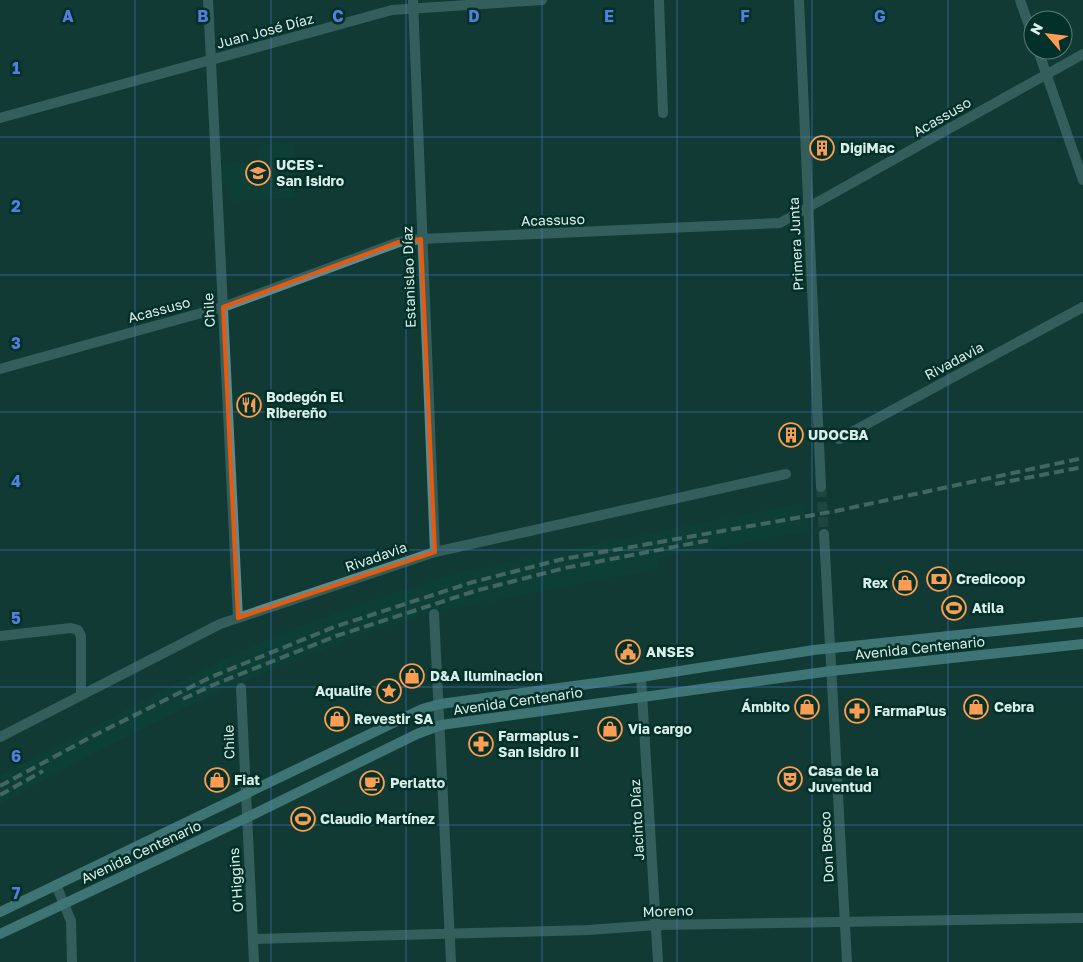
<svg xmlns="http://www.w3.org/2000/svg" width="1083" height="962" font-family="'Golos Text',sans-serif">
  <style>
    .built { fill: #0d463d }
    .lines { fill: none; stroke-linecap: round; stroke-linejoin: round }
    .tertiary-tunnel { stroke: #2e554e; stroke-width: 10; stroke-dasharray: 10 5; stroke-linecap: butt }
    .minor { stroke: #608a8e; stroke-width: 10 }
    .tertiary { stroke: #608a8e; stroke-width: 10 }
    .secondary { stroke: #77bbc3; stroke-width: 10 }
    .rail { stroke: #7f9d97; stroke-width: 4; stroke-dasharray: 10 5; stroke-linecap: butt }
    .marked { fill: none; stroke: #e8590c; stroke-width: 4; stroke-linejoin: round }
    .grid { fill: none; stroke: #557edd; stroke-width: 1; stroke-opacity: 0.55 }
    .labels { text-anchor: middle; stroke-width: 5; stroke-linejoin: round; paint-order: stroke }
    .street-label { font-size: 14px; fill: #d9eee9; stroke: #033029 }
    .poi-label { font-size: 14px; font-weight: bold; fill: #d9eee9; stroke: #033029; text-anchor: start }
    .grid-label { font-size: 16px; text-anchor: middle; font-weight: bold; fill: #557edd; stroke: #033029; stroke-width: 5; stroke-linejoin: round; paint-order: stroke }
  </style>
  <rect width="100%" height="100%" fill="#103a33"/>
  <!-- built -->
  <g class="built">
    <path d="M295 142V198L231 201 230 183 222 184 221 164 259 161V145Z"/>
    <path d="M802 503 810 531 658 558 659 569 440 611 372 631 286 664 195 703 98 751 0 804V776L220 661 298 627 387 595 460 572Z"/>
  </g>
  <g class="lines">
    <!-- tertiary-tunnel -->
    <path class="tertiary-tunnel" d="M821 487 824 534"/>
    <!-- minor -->
    <g class="minor">
      <path d="M208 0 238 618"/>
      <path d="M413 0 435 552"/>
      <path d="M659 0 663 113"/>
      <path d="M1020 0 1033 37"/>
      <path d="M1038 50 1083 180"/>
      <path d="M0 118 392 10 542 0"/>
      <path d="M0 369 223 307 399 242 421 239 780 223 1083 54"/>
      <path d="M839 439 1083 307"/>
      <path d="M434 614 451 962"/>
      <path d="M0 636 71 628 78 630 81 636V694"/>
      <path d="M641 677 658 962"/>
      <path d="M241 688 254 962"/>
      <path d="M0 737 220 624 435 552 786 474"/>
      <path d="M56 885 71 921 72 962"/>
      <path d="M253 939 588 930 657 925 1083 918"/>
    </g>
    <!-- tertiary -->
    <g class="tertiary">
      <path d="M799 0 821 487"/>
      <path d="M824 534 847 962"/>
    </g>
    <!-- secondary -->
    <g class="secondary">
      <path d="M0 912 422 709 440 704 641 677 814 650 1083 622"/>
      <path d="M0 934 246 818 417 734 441 725 831 671 1083 644"/>
    </g>
    <!-- rail -->
    <g class="rail">
      <path d="M995 484 1083 467"/>
      <path d="M183 699 213 685 336 636 475 591 565 568 710 540"/>
      <path d="M0 786 89 738 211 677 334 627 473 582 563 559 836 511 1083 458"/>
      <path d="M0 795 43 771"/>
    </g>
  </g>
  <!-- marked area -->
  <path d="M0 0H1083V962H0ZM421 239 435 552 238 618 223 307 399 242Z" fill="#103a33" fill-opacity=".55" fill-rule="evenodd"/>
  <path class="marked" d="M421 239 435 552 238 618 223 307 399 242Z"/>
  <!-- grid -->
  <path class="grid" d="M135 0V962M271 0V962M406 0V962M542 0V962M677 0V962M812 0V962M948 0V962M0 137H1083M0 275H1083M0 412H1083M0 550H1083M0 687H1083M0 825H1083"/>
  <!-- icons -->
  <defs>
    <g id="building-ring" transform="scale(1.25)"><circle r="9.5" fill="#033029" stroke="#fc9d53" stroke-width="1.5"/><path d="M-4-6H4V6H1V3H-1V6H-4ZM-2.5-4.3h1.7v1.8h-1.7ZM.8-4.3h1.7v1.8H.8ZM-2.5-1h1.7V.8h-1.7ZM.8-1h1.7V.8H.8Z" fill="#fc9d53"/></g>
    <g id="university-ring" transform="scale(1.25)"><circle r="9.5" fill="#033029" stroke="#fc9d53" stroke-width="1.5"/><path d="M0-5L7-2L0 1L-7-2ZM-4 1L0 2.5L4 1V4Q0 6-4 4Z" fill="#fc9d53"/></g>
    <g id="restaurant-ring" transform="scale(1.25)"><circle r="9.5" fill="#033029" stroke="#fc9d53" stroke-width="1.5"/><path d="M-5-6h1v4h1v-4h1v4h1v-4h1v5L-1.5 .5V6h-2V.5L-5-1ZM5-6V6H3V1.5H1.5Q1.5-4 5-6Z" fill="#fc9d53"/></g>
    <g id="bank-ring" transform="scale(1.25)"><circle r="9.5" fill="#033029" stroke="#fc9d53" stroke-width="1.5"/><path d="M-6-4H6V4H-6ZM0-2.3a2.3 2.3 0 1 0 0 4.6a2.3 2.3 0 1 0 0-4.6Z" fill="#fc9d53"/></g>
    <g id="shop-ring" transform="scale(1.25)"><circle r="9.5" fill="#033029" stroke="#fc9d53" stroke-width="1.5"/><path d="M-5-2.5h2.3a2.7 3.5 0 0 1 5.4 0H5L5.5 6h-11ZM-1.5-2.5h3a1.5 2.3 0 0 0-3 0Z" fill="#fc9d53"/></g>
    <g id="stadium-ring" transform="scale(1.25)"><circle r="9.5" fill="#033029" stroke="#fc9d53" stroke-width="1.5"/><path d="M0-5a6.5 5 0 1 0 0 10a6.5 5 0 1 0 0-10ZM-3.5-1.8h7v3.6h-7Z" fill="#fc9d53"/></g>
    <g id="civic-ring" transform="scale(1.25)"><circle r="9.5" fill="#033029" stroke="#fc9d53" stroke-width="1.5"/><path d="M-.6-6.5H3V-4.5H.6V-3L4-1V1h2V6H-6V1h2V-1L-.6-3ZM-1.2 2.5V6h2.4V2.5Z" fill="#fc9d53"/></g>
    <g id="sight-ring" transform="scale(1.25)"><circle r="9.5" fill="#033029" stroke="#fc9d53" stroke-width="1.5"/><path d="M0-6L1.8-2.2L6-1.7L2.9 1.2L3.7 5.4L0 3.3L-3.7 5.4L-2.9 1.2L-6-1.7L-1.8-2.2Z" fill="#fc9d53"/></g>
    <g id="pharmacy-ring" transform="scale(1.25)"><circle r="9.5" fill="#033029" stroke="#fc9d53" stroke-width="1.5"/><path d="M-2-6h4v4h4v4h-4v4h-4v-4h-4v-4h4Z" fill="#fc9d53"/></g>
    <g id="theatre-ring" transform="scale(1.25)"><circle r="9.5" fill="#033029" stroke="#fc9d53" stroke-width="1.5"/><path d="M-5-5.5Q0-4 5-5.5V0Q5 5 0 6Q-5 5-5 0ZM-3.3-2.5H-1v1.5H-3.3ZM1-2.5H3.3v1.5H1ZM-2.8 1Q0 5.5 2.8 1Z" fill="#fc9d53"/></g>
    <g id="cafe-ring" transform="scale(1.25)"><circle r="9.5" fill="#033029" stroke="#fc9d53" stroke-width="1.5"/><path d="M-5.5-4.5H6V0H3Q3 3.5 0 3.5H-2.5Q-5.5 3.5-5.5 0ZM3-3.2v2h1.7v-2ZM-6 4.5H4V6H-6Z" fill="#fc9d53"/></g>
  </defs>
  <g fill-rule="evenodd">
    <use href="#building-ring" x="822" y="148"/>
    <use href="#university-ring" x="258" y="173"/>
    <use href="#restaurant-ring" x="249" y="405"/>
    <use href="#building-ring" x="791" y="435"/>
    <use href="#bank-ring" x="939" y="579"/>
    <use href="#shop-ring" x="905" y="583"/>
    <use href="#stadium-ring" x="954" y="608"/>
    <use href="#civic-ring" x="628" y="652"/>
    <use href="#shop-ring" x="412" y="676"/>
    <use href="#sight-ring" x="389" y="691"/>
    <use href="#shop-ring" x="807" y="707"/>
    <use href="#shop-ring" x="976" y="707"/>
    <use href="#pharmacy-ring" x="857" y="711"/>
    <use href="#shop-ring" x="337" y="719"/>
    <use href="#shop-ring" x="610" y="729"/>
    <use href="#pharmacy-ring" x="481" y="744"/>
    <use href="#theatre-ring" x="790" y="779"/>
    <use href="#shop-ring" x="217" y="780"/>
    <use href="#cafe-ring" x="372" y="783"/>
    <use href="#stadium-ring" x="303" y="819"/>
  </g>
  <g class="labels">
    <!-- street labels -->
    <g class="street-label">
      <text transform="translate(265 31) rotate(-15)" y="5">Juan José Díaz</text>
      <text transform="translate(942 117) rotate(-30)" y="5">Acassuso</text>
      <text transform="translate(553 220) rotate(-2)" y="5">Acassuso</text>
      <text transform="translate(796 244) rotate(-93)" y="5">Primera Junta</text>
      <text transform="translate(409 277) rotate(-92)" y="5">Estanislao Díaz</text>
      <text transform="translate(159 310) rotate(-15)" y="5">Acassuso</text>
      <text transform="translate(209 310) rotate(-93)" y="5">Chile</text>
      <text transform="translate(954 361) rotate(-28)" y="5">Rivadavia</text>
      <text transform="translate(376 557) rotate(-19)" y="5">Rivadavia</text>
      <text transform="translate(920 648) rotate(-6)" y="5">Avenida Centenario</text>
      <text transform="translate(518 701) rotate(-8)" y="5">Avenida Centenario</text>
      <text transform="translate(229 742) rotate(-92)" y="5">Chile</text>
      <text transform="translate(637 820) rotate(-93)" y="5">Jacinto Díaz</text>
      <text transform="translate(827 847) rotate(-93)" y="5">Don Bosco</text>
      <text transform="translate(141 852) rotate(-25)" y="5">Avenida Centenario</text>
      <text transform="translate(236 880) rotate(-94)" y="5">O'Higgins</text>
      <text transform="translate(668 911) rotate(-2)" y="5">Moreno</text>
    </g>
    <!-- poi labels -->
    <g class="poi-label">
      <text x="840" y="153">DigiMac</text>
      <text x="276" y="170">UCES -<tspan x="276" dy="16">San Isidro</tspan></text>
      <text x="266" y="402">Bodegón El<tspan x="266" dy="16">Ribereño</tspan></text>
      <text x="808" y="440">UDOCBA</text>
      <text x="956" y="584">Credicoop</text>
      <text x="888" y="588" text-anchor="end">Rex</text>
      <text x="972" y="613">Atila</text>
      <text x="646" y="657">ANSES</text>
      <text x="430" y="681">D&amp;A Iluminacion</text>
      <text x="372" y="696" text-anchor="end">Aqualife</text>
      <text x="790" y="712" text-anchor="end">Ámbito</text>
      <text x="994" y="712">Cebra</text>
      <text x="874" y="716">FarmaPlus</text>
      <text x="354" y="724">Revestir SA</text>
      <text x="628" y="734">Via cargo</text>
      <text x="498" y="741">Farmaplus -<tspan x="498" dy="16">San Isidro II</tspan></text>
      <text x="808" y="776">Casa de la<tspan x="808" dy="16">Juventud</tspan></text>
      <text x="234" y="785">Fiat</text>
      <text x="390" y="788">Perlatto</text>
      <text x="320" y="824">Claudio Martínez</text>
    </g>
  </g>
  <g class="grid-label">
    <text x="68" y="22">A</text>
    <text x="203" y="22">B</text>
    <text x="338" y="22">C</text>
    <text x="474" y="22">D</text>
    <text x="609" y="22">E</text>
    <text x="745" y="22">F</text>
    <text x="880" y="22">G</text>
    <text x="16" y="74">1</text>
    <text x="16" y="212">2</text>
    <text x="16" y="349">3</text>
    <text x="16" y="487">4</text>
    <text x="16" y="624">5</text>
    <text x="16" y="762">6</text>
    <text x="16" y="899">7</text>
  </g>
  <!-- north arrow -->
  <g transform="translate(1048 35) rotate(298)"><circle r="24" fill="#033029" stroke="#597c76"/>
  <path d="M0-4L9 19L0 12L-9 19Z" fill="#fc9d53"/>
  <text y="-8" font-size="14" font-weight="bold" text-anchor="middle" fill="#d9eee9">N</text>
  </g>
</svg>
